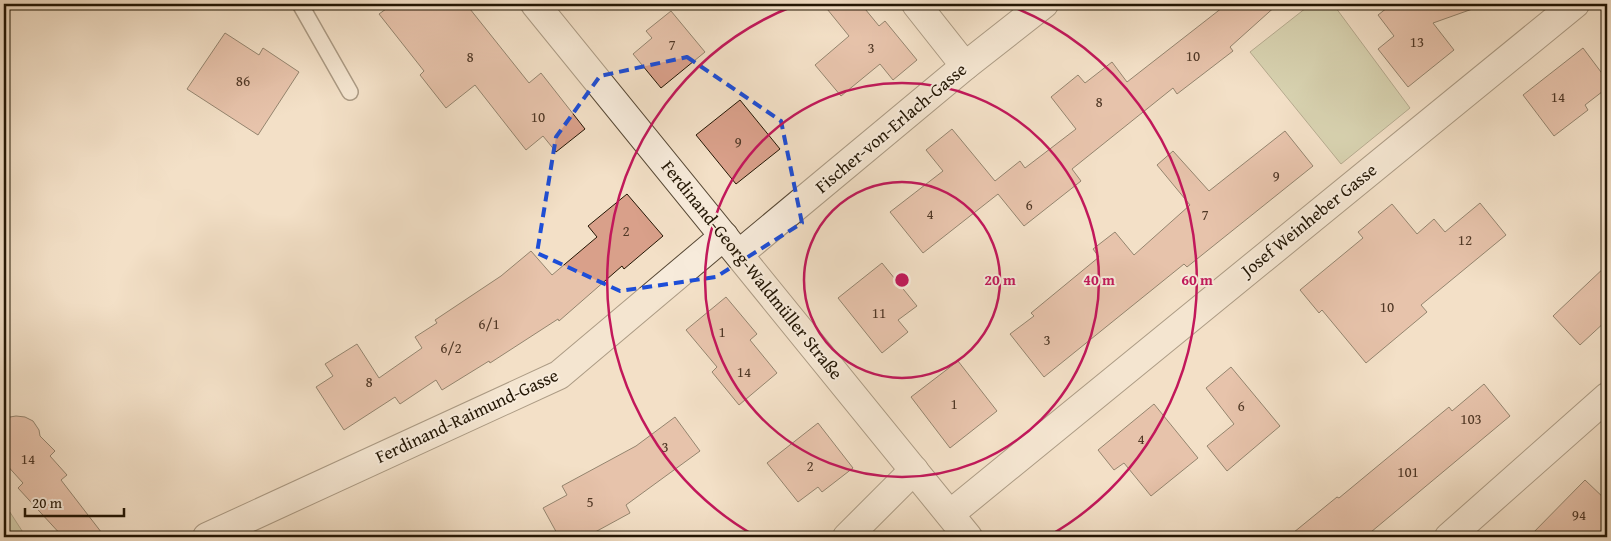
<svg xmlns="http://www.w3.org/2000/svg" width="1611" height="541" font-family="'Gentium Book Plus',serif">
  <style>
    .green { fill: #b8c398; stroke: #6e6c4e }
    .building { fill: #d9a08a; stroke: #231604 }
    .lines { fill: none; stroke-linecap: round; stroke-linejoin: round }
    .service-casing { stroke: #574835; stroke-width: 18 }
    .minor-casing { stroke: #574835; stroke-width: 30 }
    .service { stroke: #f7ebdb; stroke-width: 15 }
    .minor { stroke: #f7ebdb; stroke-width: 28 }
    .marked { fill: none; stroke: #1d4ed8; stroke-width: 4; stroke-dasharray: 10 6; stroke-linejoin: round }
    .ring { fill: none; stroke: #c2185b; stroke-width: 2.5 }
    .labels { text-anchor: middle; stroke-width: 4; stroke-linejoin: round; paint-order: stroke }
    .number-label { font-size: 15px; fill: #503826 }
    .street-label { font-size: 18px; fill: #231604; stroke: #f7ebdb }
    .centre { fill: #c2185b; stroke: #f7ebdb; stroke-width: 2.5 }
    .ring-label { font-size: 15px; text-anchor: middle; font-weight: bold; fill: #c2185b; stroke: #f7ebdb; stroke-width: 4; stroke-linejoin: round; paint-order: stroke }
  </style>
  <rect width="100%" height="100%" fill="#f3e0c7"/>
  <filter id="stains"><feTurbulence type="fractalNoise" baseFrequency=".004" numOctaves="4"/><feColorMatrix values="0 0 0 0 .2 0 0 0 0 .09 0 0 0 0 .02 0 0 0 .5 -.17"/></filter>
  <radialGradient id="worn" r=".72"><stop offset=".6" stop-color="#630" stop-opacity="0"/><stop offset="1" stop-color="#630" stop-opacity=".3"/></radialGradient>
  <!-- green -->
  <g class="green">
    <path d="M1311 4H1333L1410 108 1341 164 1250 52Z"/>
    <path d="M4 503 26 537H4Z"/>
  </g>
  <!-- building -->
  <g class="building">
    <path d="M393 4H466L529 83 541 73 585 129 556 152 543 136 526 150 475 85 446 108 420 75 424 71 379 14Z"/>
    <path d="M823 4H861L879 26 885 21 917 60 893 80 880 64 841 96 815 65 849 36Z"/>
    <path d="M1227 4H1278L1230 47 1233 51 1177 94 1173 88 1072 169 1081 181 1024 226 998 194 923 253 890 212 943 171 926 150 952 129 995 181 1020 161 1025 168 1076 129 1051 97 1078 75 1085 83 1112 62 1127 82Z"/>
    <path d="M1392 4H1477L1478 7 1433 23 1454 50 1408 87 1378 49 1394 36 1378 15Z"/>
    <path d="M671 11 705 52 661 88 633 54 652 38 646 31Z"/>
    <path d="M225 33 259 55 263 48 299 72 258 135 187 89Z"/>
    <path d="M1583 48 1607 80V88L1585 105 1588 110 1554 136 1523 95Z"/>
    <path d="M740 100 780 149 736 184 696 135Z"/>
    <path d="M1285 131 1313 166 1187 267 1184 264 1044 377 1010 334 1034 316 1031 313 1099 257 1093 249 1115 232 1134 255 1190 205 1157 165 1173 151 1209 191Z"/>
    <path d="M627 194 663 236 624 269 622 266 559 321 558 319 490 363 489 361 442 390 436 380 400 404 395 397 344 430 316 387 333 376 325 364 357 344 379 378 422 348 415 337 437 323 435 320 501 276 531 251 552 275 597 237 588 226Z"/>
    <path d="M1480 203 1506 235 1421 305 1427 312 1366 363 1322 310 1319 313 1300 290 1363 238 1358 232 1392 204 1417 234 1434 219 1445 232Z"/>
    <path d="M882 263 917 306 898 320 908 332 882 353 838 298Z"/>
    <path d="M1607 265V320L1580 345 1553 316Z"/>
    <path d="M726 297 757 334 750 340 777 373 739 405 712 372 717 367 686 330Z"/>
    <path d="M958 361 997 411 950 448 911 397Z"/>
    <path d="M1231 367 1280 426 1227 471 1207 446 1234 424 1206 388Z"/>
    <path d="M1484 384 1510 416 1365 537H1288L1337 497 1339 498 1449 407 1452 411Z"/>
    <path d="M1154 404 1198 458 1151 496 1124 463 1114 470 1098 450Z"/>
    <path d="M16 416 25 417 33 421 39 430 40 436 55 451 50 456 67 475 61 480 105 537H63L18 488 23 483 4 462V418Z"/>
    <path d="M675 417 700 451 626 505 630 513 586 537H559L543 508 567 495 562 486 636 446Z"/>
    <path d="M818 423 853 468 822 492 818 487 798 502 767 463Z"/>
    <path d="M1585 480 1607 501V537H1529Z"/>
  </g>
  <g class="lines">
    <!-- service casing -->
    <g class="service-casing">
      <path id="service" d="M300 4 350 92"/>
    </g>
    <!-- minor casing -->
    <g class="minor-casing">
      <g id="minor">
        <path d="M535 4 968 537"/>
        <path d="M916 4 965 66"/>
        <path d="M739 254 965 66 1044 4"/>
        <path d="M950 514 1575 4"/>
        <path d="M207 537 559 375 724 236"/>
        <path d="M847 537 914 470"/>
        <path d="M1449 537 1607 397"/>
      </g>
    </g>
    <!-- service -->
    <use href="#service" class="service"/>
    <!-- minor -->
    <use href="#minor" class="minor"/>
  </g>
  <!-- marked area -->
  <path d="M0 0H1611V541H0ZM687 57 781 121 802 223 716 277 620 291 537 253 556 137 600 76Z" fill="#f3e0c7" fill-opacity=".55" fill-rule="evenodd"/>
  <path class="marked" d="M687 57 781 121 802 223 716 277 620 291 537 253 556 137 600 76Z"/>
  <!-- distance rings -->
  <g class="ring">
    <circle cx="902" cy="280" r="98"/>
    <circle cx="902" cy="280" r="197"/>
    <path d="M757 537A295 295 0 0 1 796 5M1008 5A295 295 0 0 1 1047 537"/>
  </g>
  <g class="labels">
    <!-- number labels -->
    <g class="number-label">
      <text x="1417" y="47">13</text>
      <text x="672" y="50">7</text>
      <text x="871" y="53">3</text>
      <text x="1193" y="61">10</text>
      <text x="470" y="62">8</text>
      <text x="243" y="86">86</text>
      <text x="1558" y="102">14</text>
      <text x="1099" y="107">8</text>
      <text x="538" y="122">10</text>
      <text x="738" y="147">9</text>
      <text x="1276" y="181">9</text>
      <text x="1029" y="210">6</text>
      <text x="930" y="219">4</text>
      <text x="1205" y="220">7</text>
      <text x="626" y="236">2</text>
      <text x="1465" y="245">12</text>
      <text x="1387" y="312">10</text>
      <text x="879" y="318">11</text>
      <text x="489" y="329">6/1</text>
      <text x="722" y="337">1</text>
      <text x="1047" y="345">3</text>
      <text x="451" y="353">6/2</text>
      <text x="744" y="377">14</text>
      <text x="369" y="387">8</text>
      <text x="954" y="409">1</text>
      <text x="1241" y="411">6</text>
      <text x="1471" y="424">103</text>
      <text x="1141" y="444">4</text>
      <text x="665" y="452">3</text>
      <text x="28" y="464">14</text>
      <text x="810" y="471">2</text>
      <text x="1408" y="477">101</text>
      <text x="590" y="507">5</text>
      <text x="1579" y="520">94</text>
    </g>
    <!-- street labels -->
    <g class="street-label">
      <text transform="translate(891 128) rotate(-40)" y="6">Fischer-von-Erlach-Gasse</text>
      <text transform="translate(1309 220) rotate(-39)" y="6">Josef Weinheber Gasse</text>
      <text transform="translate(752 270) rotate(51)" y="6">Ferdinand-Georg-Waldmüller Straße</text>
      <text transform="translate(467 416) rotate(-25)" y="6">Ferdinand-Raimund-Gasse</text>
    </g>
  </g>
  <circle cx="902" cy="280" r="8" class="centre"/>
  <g class="ring-label">
    <text x="1000" y="285">20 m</text>
    <text x="1099" y="285">40 m</text>
    <text x="1197" y="285">60 m</text>
  </g>
  <!-- margin -->
  <rect width="1611" height="541" fill="none" stroke="#f3e0c7" stroke-width="20"/>
  <rect x="5" y="5" width="1601" height="531" fill="none" stroke="#231604" stroke-width="2.5"/>
  <rect x="10" y="10" width="1591" height="521" fill="none" stroke="#231604"/>
  <!-- scale -->
  <path d="M25 508v8h99v-8" fill="none" stroke="#231604" stroke-width="2.5"/>
  <text x="32" y="508" font-size="15" fill="#231604" stroke="#f7ebdb" stroke-width="4" paint-order="stroke">20 m</text>
  <rect width="100%" height="100%" filter="url(#stains)"/>
  <rect width="100%" height="100%" fill="url(#worn)"/>
</svg>
